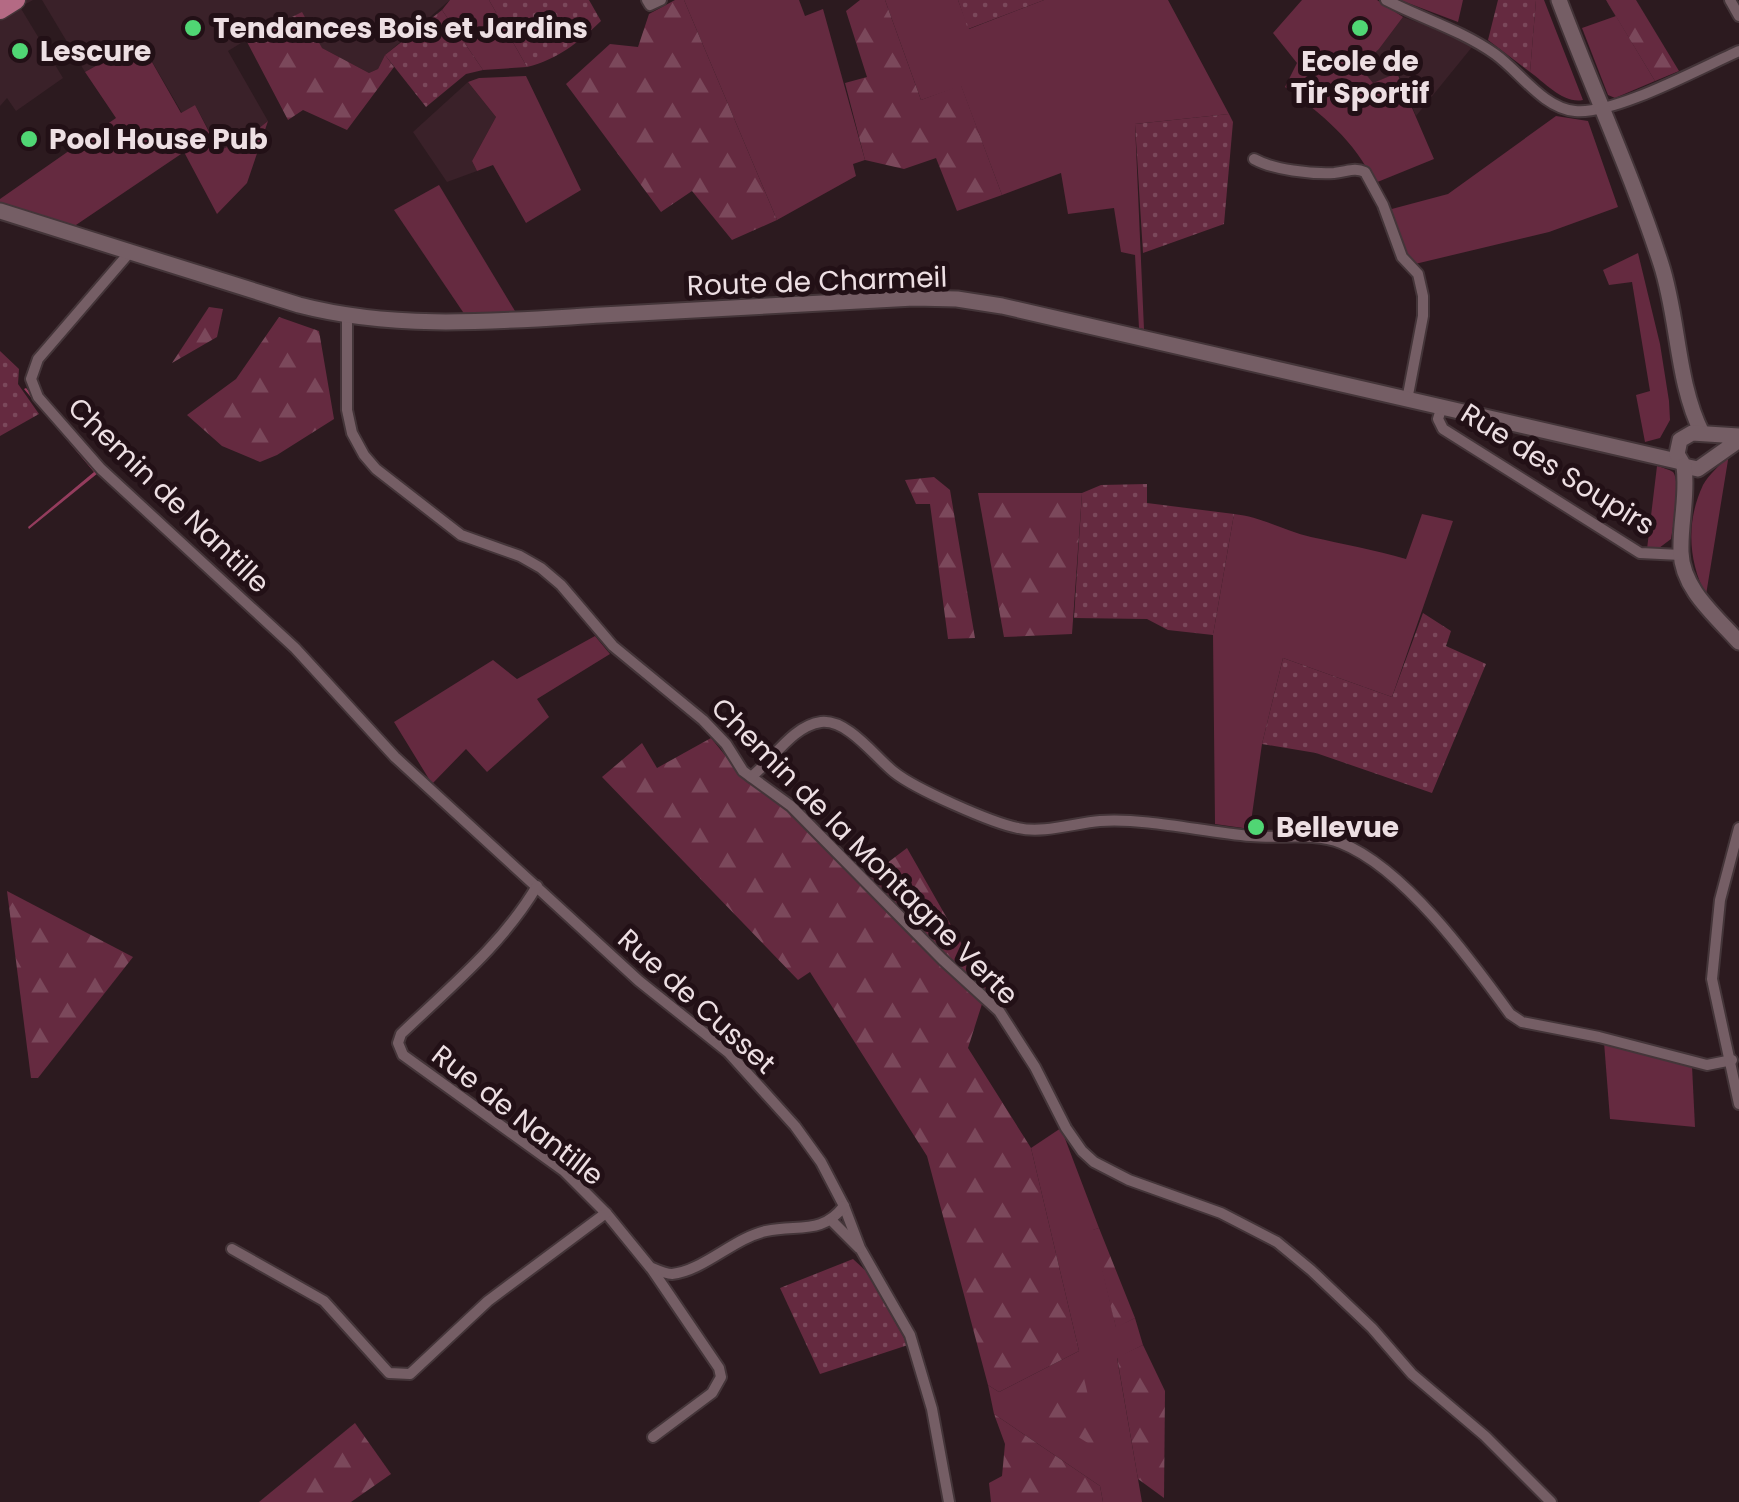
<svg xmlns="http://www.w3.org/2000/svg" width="1739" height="1502" font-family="Poppins,sans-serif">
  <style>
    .built { fill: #3a2129 }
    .grass { fill: #652a40 }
    .forest { fill: url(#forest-firs) }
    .park { fill: url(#park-dots) }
    .water { fill: #943c5d }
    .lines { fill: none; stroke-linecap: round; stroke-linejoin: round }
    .street-casing { stroke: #443539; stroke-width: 14 }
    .secondary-casing { stroke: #443539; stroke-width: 19 }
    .primary-casing { stroke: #443539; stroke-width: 21 }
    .street { stroke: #755e65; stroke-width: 10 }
    .secondary { stroke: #755e65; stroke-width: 15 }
    .primary { stroke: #b46a84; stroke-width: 18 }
    .poi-dot { fill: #50d674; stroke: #221016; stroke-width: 4 }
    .labels { text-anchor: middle; stroke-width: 10; stroke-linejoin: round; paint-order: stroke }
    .poi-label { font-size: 28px; font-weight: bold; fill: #eddfe3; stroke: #221016; text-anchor: start }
    .street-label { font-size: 28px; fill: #eddfe3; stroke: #221016 }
  </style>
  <defs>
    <pattern id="forest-firs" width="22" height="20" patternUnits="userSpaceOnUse" patternTransform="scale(2.5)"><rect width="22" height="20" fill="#652a40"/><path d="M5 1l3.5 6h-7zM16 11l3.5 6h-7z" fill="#7b485b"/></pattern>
    <pattern id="park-dots" width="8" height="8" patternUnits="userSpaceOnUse" patternTransform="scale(2.5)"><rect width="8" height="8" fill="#652a40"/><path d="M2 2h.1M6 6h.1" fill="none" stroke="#7b485b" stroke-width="1.8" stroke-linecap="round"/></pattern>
  </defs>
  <rect width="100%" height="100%" fill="#2c1a1f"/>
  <!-- built -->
  <g class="built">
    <path d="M0 0H33L20 7 63 78 16 111 7 98 0 106Z"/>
    <path d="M42 0H450L385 55 378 69 369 73 322 48 246 40 228 51 268 121 249 136 220 151 195 105 182 113 140 41 85 72Z"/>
    <path d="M1403 17 1447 33 1472 47 1416 116 1398 73 1373 83 1359 67 1379 49Z"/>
    <path d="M468 82 496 117 472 161 477 171 447 182 413 132Z"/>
  </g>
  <!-- grass -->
  <g class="grass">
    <path d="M450 0H489L527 67 483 70 442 10Z"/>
    <path d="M684 0H799L805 16 823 9 865 160 853 164 856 176 777 220Z"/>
    <path d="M885 0H958L969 29 1044 0H1168L1229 114 1135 124 1144 329 1139 328 1135 255 1121 252 1114 208 1068 214 1061 173 1002 195 961 86 921 100Z"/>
    <path d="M1302 0H1377L1403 17 1379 49 1360 67 1373 83 1397 73 1434 159 1375 183C1353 139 1324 116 1285 87L1297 63 1273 33Z"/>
    <path d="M1400 0H1463L1458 22Z"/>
    <path d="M1536 0H1544L1583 100C1564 104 1545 83 1530 72Z"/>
    <path d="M1616 16 1655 81 1615 98 1608 95 1582 28Z"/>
    <path d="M140 41 181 113 195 105 219 151 249 136 268 121 247 183 217 214 184 152 73 227 0 204V199L116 118 85 72Z"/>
    <path d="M526 76 581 190 526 223 493 165 477 171 472 161 496 117 468 82 479 78Z"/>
    <path d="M1556 116 1588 121 1618 207 1549 232 1415 264 1406 257 1388 210 1448 194Z"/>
    <path d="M439 185 515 311 465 315 394 210Z"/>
    <path d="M1638 253 1660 344 1669 401 1670 420 1660 438 1645 442 1636 395 1650 391 1632 282 1609 285 1603 270Z"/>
    <path d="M1729 454 1706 595C1688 561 1686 521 1703 485 1709 474 1721 465 1729 454Z"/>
    <path d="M1657 466C1661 467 1670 470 1673 472 1681 482 1673 527 1671 539L1659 548 1647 549Z"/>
    <path d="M1234 514C1262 517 1285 531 1311 537 1343 544 1375 550 1406 559L1422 514 1453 521 1392 697 1283 658 1262 744 1250 829 1215 824 1213 635Z"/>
    <path d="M595 636 610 654 537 699 549 717 487 772 466 749 432 784 394 722 493 660 517 679Z"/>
    <path d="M1604 1042 1692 1066 1695 1127 1610 1119Z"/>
    <path d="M1061 1128 1099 1228 1093 1230 1116 1327 1135 1318 1143 1345 1117 1358 1142 1502H1103L1100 1486 994 1414 988 1385 999 1392 1079 1351 1031 1148Z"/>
  </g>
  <!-- forest -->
  <g class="forest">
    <path d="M675 0H684L777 220 732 240 692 191 661 212 566 84 610 44 638 47 649 14Z"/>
    <path d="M860 0H885L921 100 961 85 1002 195 957 211 936 158 904 169 865 160 845 83 867 77 846 11Z"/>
    <path d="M1606 0H1636L1679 71 1655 81Z"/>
    <path d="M302 12 322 48 369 73 378 69 385 55 394 67 347 130 303 110 288 120 246 40Z"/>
    <path d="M209 307 223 309 217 337 172 363Z"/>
    <path d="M279 317 319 331 334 419 277 455 260 462 222 446 187 415 236 379Z"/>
    <path d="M934 477 950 490 975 638 948 639 930 504H916L905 480Z"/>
    <path d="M978 493H1082L1072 634 1004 637Z"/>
    <path d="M711 738 746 781 790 812 862 882 907 848 993 999 982 1004 968 1048 1031 1148 1079 1351 999 1392 988 1385 927 1156 810 972 798 980 602 777 642 743 657 768Z"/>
    <path d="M7 891 133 957 38 1078H31Z"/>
    <path d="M1099 1228 1135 1318 1116 1328 1092 1230Z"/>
    <path d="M1143 1345 1165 1391 1164 1498 1138 1479 1117 1357Z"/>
    <path d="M1083 1374 1101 1451 1026 1405Z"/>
    <path d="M994 1414 1100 1486 1103 1502H991L989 1483 1002 1476 1005 1444Z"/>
    <path d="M355 1423 391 1474 351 1502H259Z"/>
  </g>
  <!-- park -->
  <g class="park">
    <path d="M489 0H589L601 21C578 43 558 59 527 67Z"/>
    <path d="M958 0H1044L968 29Z"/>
    <path d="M1498 0H1536L1530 72 1488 40Z"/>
    <path d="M442 10 483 70 466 74 426 107 385 55Z"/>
    <path d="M1229 114 1233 122 1224 224 1143 253 1135 124Z"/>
    <path d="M0 351 19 369 18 384 39 414 0 436Z"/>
    <path d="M1147 484V503L1234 514 1213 635 1168 630 1147 619 1074 618 1082 493 1101 485Z"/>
    <path d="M1423 613 1451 631 1446 646 1486 664 1432 793 1316 753 1262 744 1283 658 1392 697Z"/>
    <path d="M853 1259 866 1271 908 1345 820 1374 780 1288Z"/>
  </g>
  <!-- water -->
  <path class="water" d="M26 388 98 473 29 529 28 527 94 472 24 389Z"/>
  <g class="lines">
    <!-- street casing -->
    <g class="street-casing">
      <g id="street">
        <path d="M647 0 650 5 661 0"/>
        <path d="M1386 0C1423 19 1461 30 1495 54 1520 72 1543 108 1575 111 1615 115 1700 68 1739 51"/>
        <path d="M1730 0 1739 16"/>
        <path d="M1254 159C1274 170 1311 174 1334 173 1347 172 1354 167 1365 172L1383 205 1402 257 1418 274 1423 296V316L1407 400"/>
        <path d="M130 252 38 359 31 379 38 397 101 469 295 648 395 757 639 981 728 1052 795 1126 821 1162 844 1206 860 1248 910 1335 932 1409 949 1502"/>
        <path d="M347 317V410L352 433 364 455 376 469 461 535 520 556 541 568 561 585 613 646 703 720 726 744 743 771 791 806 942 959 999 1011 1035 1067 1066 1128 1082 1151 1094 1162 1129 1180 1221 1213 1277 1242 1311 1270 1372 1328 1412 1374 1485 1436 1551 1502"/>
        <path d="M1441 409 1438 419 1443 429 1640 553 1681 555"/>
        <path d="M751 777C773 760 792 726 821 722 848 719 875 757 894 772 915 789 992 823 1018 828 1043 834 1075 823 1100 821 1150 818 1202 832 1251 836 1280 839 1313 832 1341 843 1404 868 1471 960 1510 1014L1522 1022 1599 1037 1707 1065 1732 1060"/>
        <path d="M1739 828 1720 900 1712 979 1739 1104"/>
        <path d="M537 886C502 945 450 987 401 1034L398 1043 403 1055 564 1171 606 1213 650 1267C657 1270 665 1274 672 1274 703 1271 734 1238 766 1231 798 1224 822 1235 844 1206"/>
        <path d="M832 1221 859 1248"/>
        <path d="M232 1249 324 1301 389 1373 410 1374 488 1301 606 1213"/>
        <path d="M651 1268 719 1368 721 1377 712 1393 653 1437"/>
      </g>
    </g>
    <!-- secondary casing -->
    <g class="secondary-casing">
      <g id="secondary">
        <path d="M1559 0C1592 88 1632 174 1661 264 1679 319 1676 381 1702 433"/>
        <path d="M0 211 299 305C399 331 500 321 602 315 706 309 810 303 914 298L957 299 1002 306 1681 462"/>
        <path d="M1739 436 1692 433 1680 440 1677 454 1684 466 1698 469 1739 440"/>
        <path d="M1684 466C1688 496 1680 522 1681 552 1682 589 1716 616 1739 642"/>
      </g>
    </g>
    <!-- primary casing -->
    <g class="primary-casing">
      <path id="primary" d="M0 10 16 0"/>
    </g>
    <!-- street -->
    <use href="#street" class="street"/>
    <!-- secondary -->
    <use href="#secondary" class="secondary"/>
    <!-- primary -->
    <use href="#primary" class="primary"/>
  </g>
  <!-- markers -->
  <g class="poi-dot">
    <circle cx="193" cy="28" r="10"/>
    <circle cx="1360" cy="28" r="10"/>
    <circle cx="20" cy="51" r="10"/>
    <circle cx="29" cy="139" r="10"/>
    <circle cx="1256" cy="827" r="10"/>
  </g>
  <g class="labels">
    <!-- poi labels -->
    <g class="poi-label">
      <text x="213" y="38">Tendances Bois et Jardins</text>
      <text x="40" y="61">Lescure</text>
      <text x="1360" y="71" text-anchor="middle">Ecole de<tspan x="1360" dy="32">Tir Sportif</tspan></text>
      <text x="49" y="149">Pool House Pub</text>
      <text x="1276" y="837">Bellevue</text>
    </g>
    <!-- street labels -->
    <g class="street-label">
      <text transform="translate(817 281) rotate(-2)" y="10">Route de Charmeil</text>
      <text transform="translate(1558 469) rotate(32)" y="10">Rue des Soupirs</text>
      <text transform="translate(169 495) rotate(44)" y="10">Chemin de Nantille</text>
      <text transform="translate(865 851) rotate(45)" y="10">Chemin de la Montagne Verte</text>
      <text transform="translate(697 1001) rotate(42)" y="10">Rue de Cusset</text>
      <text transform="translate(518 1115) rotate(38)" y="10">Rue de Nantille</text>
    </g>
  </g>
</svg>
